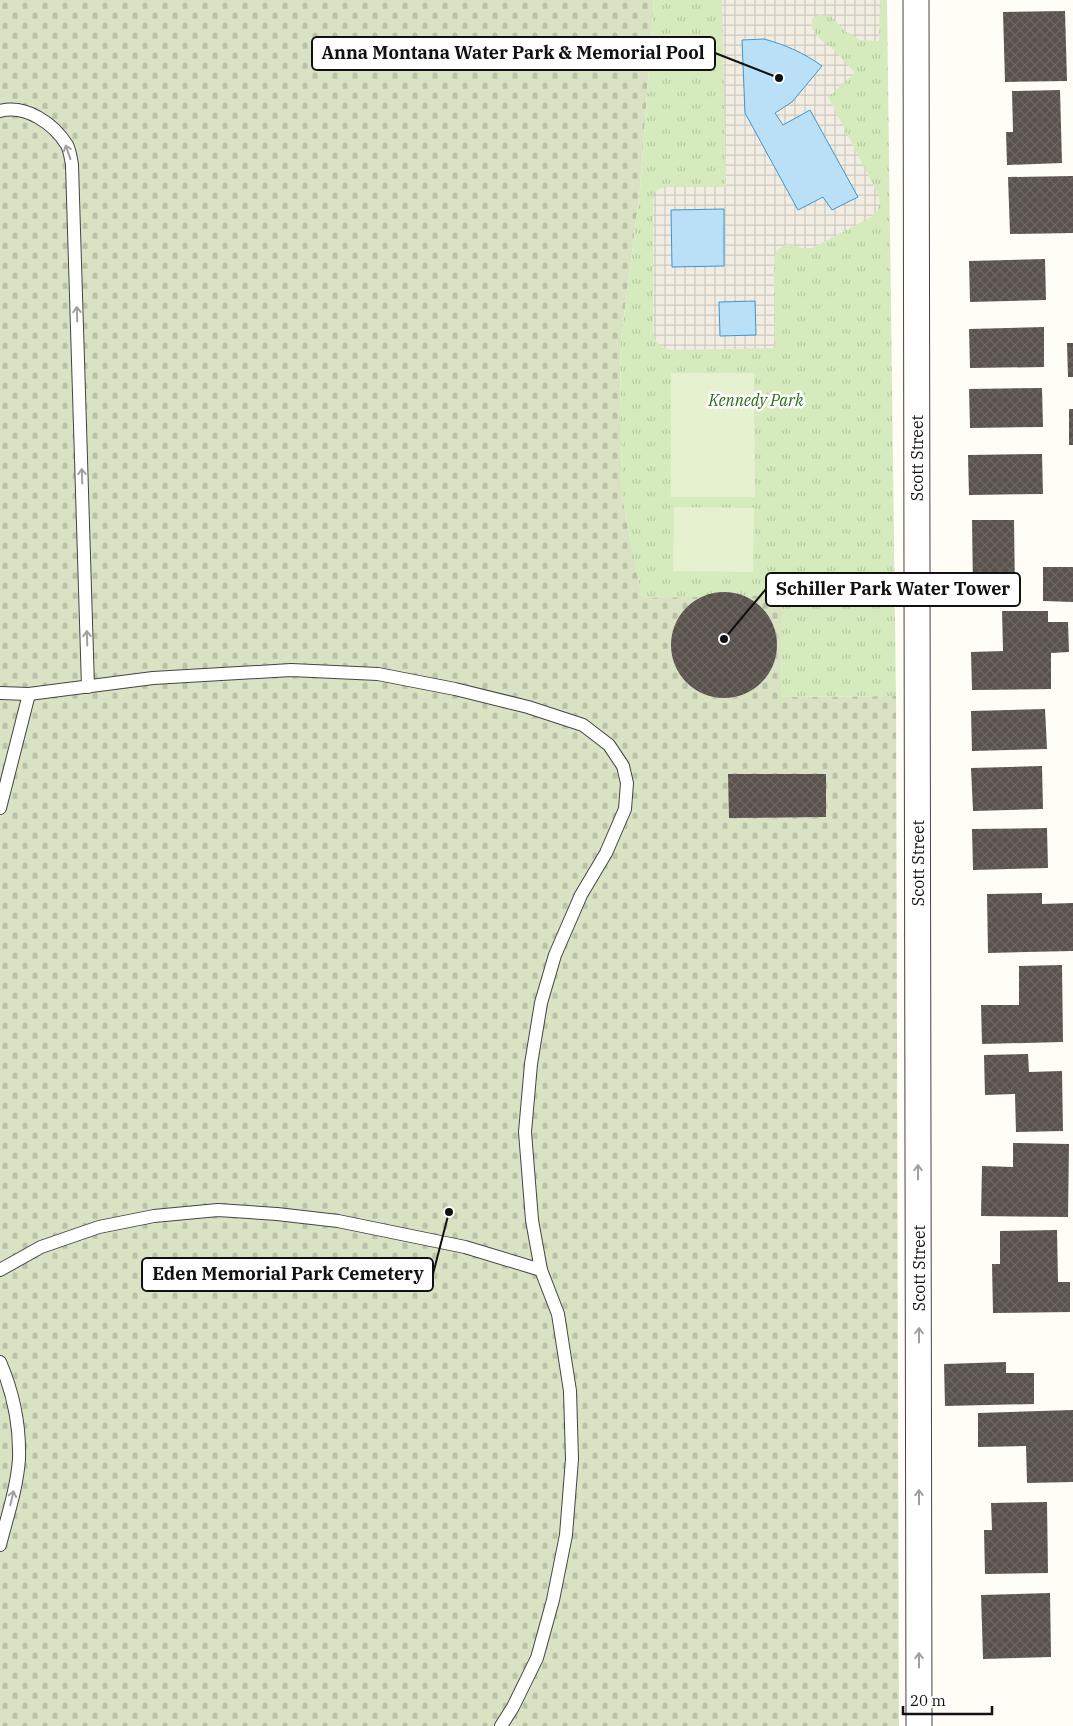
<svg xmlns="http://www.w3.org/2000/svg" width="1073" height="1726" font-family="'IBM Plex Serif',serif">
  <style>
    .cemetery { fill: url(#cemetery-stones) }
    .park { fill: url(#park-tufts) }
    .pitch { fill: #e6f2cf }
    .plaza { fill: url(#plaza-grid); fill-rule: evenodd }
    .water { fill: #b9e0f7; stroke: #3f96cf }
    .building { fill: url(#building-cross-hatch) }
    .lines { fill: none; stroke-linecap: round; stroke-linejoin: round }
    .lane-casing { stroke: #444; stroke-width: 14 }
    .street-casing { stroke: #444; stroke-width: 27 }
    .lane { stroke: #fff; stroke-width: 12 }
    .street { stroke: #fff; stroke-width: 25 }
    .oneway { stroke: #a0a0a0 }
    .labels { text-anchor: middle; stroke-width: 5; stroke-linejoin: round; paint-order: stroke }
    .park-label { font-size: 16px; font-style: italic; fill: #2f6b1f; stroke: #fff }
    .street-label { font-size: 16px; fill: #111; stroke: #fff }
    .leader { fill: none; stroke: #111; stroke-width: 2 }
    .callout-dot { fill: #111; stroke: #fff; stroke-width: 2 }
    .callout { fill: #fff; stroke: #111; stroke-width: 2 }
    .callout-label { font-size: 18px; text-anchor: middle; font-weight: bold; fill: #111 }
  </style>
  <defs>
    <pattern id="cemetery-stones" width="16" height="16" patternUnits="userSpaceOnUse" patternTransform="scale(1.25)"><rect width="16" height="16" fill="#d9e3c4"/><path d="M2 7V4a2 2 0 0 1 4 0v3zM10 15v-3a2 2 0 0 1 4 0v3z" fill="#b9c2a7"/></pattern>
    <pattern id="park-tufts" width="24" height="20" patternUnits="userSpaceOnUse" patternTransform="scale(1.25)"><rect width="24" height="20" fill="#d5ebbd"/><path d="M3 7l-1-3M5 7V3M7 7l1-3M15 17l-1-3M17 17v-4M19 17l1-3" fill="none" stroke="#b6c8a1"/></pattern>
    <pattern id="plaza-grid" width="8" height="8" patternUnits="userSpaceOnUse" patternTransform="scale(1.25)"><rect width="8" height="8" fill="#f1ede2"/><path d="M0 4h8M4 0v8" fill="none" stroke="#cecac1"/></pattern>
    <pattern id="building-cross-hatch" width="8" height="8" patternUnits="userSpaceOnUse" patternTransform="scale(1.25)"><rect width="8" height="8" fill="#5a524d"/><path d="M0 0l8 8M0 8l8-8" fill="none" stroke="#6d6662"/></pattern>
  </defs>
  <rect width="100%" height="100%" fill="#fffdf5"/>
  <!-- cemetery -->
  <path class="cemetery" d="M0 0H654L640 189 620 348 622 496 642 597 783 595 781 697 896 696 899 1726H0Z"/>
  <!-- park -->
  <path class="park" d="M654 0H887L896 696 781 697 782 595 642 598 622 496 620 348 640 189Z"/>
  <!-- pitch -->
  <g class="pitch">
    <path d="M671 373H754L755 497H671Z"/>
    <path d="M674 507 754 508 753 572 673 571Z"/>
  </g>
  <!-- plaza -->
  <path class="plaza" d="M722 0H880L879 41 860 40 846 32 831 16 819 15 812 19V28L819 38 831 47 855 73 828 97 877 192 880 203 877 211 871 217 812 248H801L793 245H785L777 250 774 257 775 348 672 350 662 347 655 340 653 330V198L657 190 665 187H726ZM742 40 792 102 775 113 782 125 810 110 858 197H823L798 210Z"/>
  <!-- water -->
  <g class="water">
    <path d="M764 39C786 45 804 53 822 66L792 102 775 113 783 125 810 110 858 197 832 210 823 197 798 210 745 113 742 40Z"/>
    <path d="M724 209V266L672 267 671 210Z"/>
    <path d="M755 301 756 335 720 336 719 302Z"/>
  </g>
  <!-- building -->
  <g class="building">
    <path d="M1065 11 1067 81 1005 82 1003 12Z"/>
    <path d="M1060 90 1062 163 1007 165 1006 132H1013L1012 91Z"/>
    <path d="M1073 176V233L1010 234 1008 177Z"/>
    <path d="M1045 259 1046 300 970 302 969 261Z"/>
    <path d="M1044 327V367L970 368 969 329Z"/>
    <path d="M1067 343H1073V377H1068Z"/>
    <path d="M1042 388 1043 427 970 428 969 389Z"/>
    <rect x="1069" y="409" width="4" height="36"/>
    <path d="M1042 454 1043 494 969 495 968 455Z"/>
    <path d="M972 520H1014L1015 592 973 593Z"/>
    <path d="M1043 567H1073V602L1043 601Z"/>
    <circle cx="724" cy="645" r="53"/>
    <path d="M1002 611H1048V622H1068L1069 652 1051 653V689L972 690 971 652 1003 651Z"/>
    <path d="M1045 709 1047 749 972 751 971 711Z"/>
    <path d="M1042 766 1043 809 973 811 971 768Z"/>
    <path d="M728 774H826V817L729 818Z"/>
    <path d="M1047 828 1048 868 973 870 972 829Z"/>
    <path d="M1042 893V904L1073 903V951L988 953 987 894Z"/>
    <path d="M1062 965 1063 1042 982 1044 981 1005H1019V966Z"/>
    <path d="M1028 1054 1029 1072 1062 1071 1063 1131 1016 1132 1015 1094 985 1095 984 1055Z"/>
    <path d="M1013 1143 1069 1144 1068 1217 981 1216 982 1166 1013 1167Z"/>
    <path d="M1057 1230 1058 1282H1070V1312L993 1313 992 1264H1000V1231Z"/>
    <path d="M1006 1362V1373H1034V1404L945 1406 944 1364Z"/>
    <path d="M1073 1410V1482L1027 1483 1026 1446 978 1447V1413Z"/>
    <path d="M1047 1502 1048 1573 985 1574 984 1530H992L991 1503Z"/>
    <path d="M1050 1593 1051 1657 983 1659 981 1595Z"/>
  </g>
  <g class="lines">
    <!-- lane casing -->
    <g class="lane-casing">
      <g id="lane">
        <path d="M0 111C26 104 54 124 67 145 70 151 71 159 72 165L88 687"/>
        <path d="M0 693 29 694 153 678 291 670 378 674 455 689 528 707 583 725 609 745 623 766 627 783 625 809 606 853 581 895 555 955 541 1003 531 1064 525 1132 532 1220 541 1270 558 1314 570 1391 572 1459 566 1535 553 1600 537 1658 513 1707 501 1726"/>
        <path d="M0 808 29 694"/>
        <path d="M0 1270 41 1247 99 1227 154 1216 218 1210 277 1214 338 1221 465 1247 541 1270"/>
        <path d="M0 1362C13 1392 20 1426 19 1459 17 1488 7 1517 0 1545"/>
      </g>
    </g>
    <!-- street casing -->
    <g class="street-casing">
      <path id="street" d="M916 0 919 1726"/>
    </g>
    <!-- lane -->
    <use href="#lane" class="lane"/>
    <!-- street -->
    <use href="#street" class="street"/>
  </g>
  <!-- one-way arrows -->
  <defs><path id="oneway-shaft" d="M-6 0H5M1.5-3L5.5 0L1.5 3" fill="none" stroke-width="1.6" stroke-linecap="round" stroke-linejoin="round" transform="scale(1.25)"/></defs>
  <g class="oneway">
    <use href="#oneway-shaft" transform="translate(68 152) rotate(-109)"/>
    <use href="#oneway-shaft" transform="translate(77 314) rotate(-92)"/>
    <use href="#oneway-shaft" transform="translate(82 476) rotate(-92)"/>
    <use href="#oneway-shaft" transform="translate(87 638) rotate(-92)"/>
    <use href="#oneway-shaft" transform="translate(918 1172) rotate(-90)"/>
    <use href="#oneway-shaft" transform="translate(919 1335) rotate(-90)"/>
    <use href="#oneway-shaft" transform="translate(919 1497) rotate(-90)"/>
    <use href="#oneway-shaft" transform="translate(12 1498) rotate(-77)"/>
    <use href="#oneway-shaft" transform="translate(919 1660) rotate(-90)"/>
  </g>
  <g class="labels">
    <!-- park labels -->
    <g class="park-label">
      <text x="756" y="406">Kennedy Park</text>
    </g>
    <!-- street labels -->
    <g class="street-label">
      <text transform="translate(917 458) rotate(-90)" y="6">Scott Street</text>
      <text transform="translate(918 863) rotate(-90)" y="6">Scott Street</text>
      <text transform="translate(919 1268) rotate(-90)" y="6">Scott Street</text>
    </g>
  </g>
  <!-- callouts -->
  <path class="leader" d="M779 78L715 53M724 639L766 589M449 1212L433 1274"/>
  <g class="callout-dot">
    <circle cx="779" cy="78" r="5"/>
    <circle cx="724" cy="639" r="5"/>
    <circle cx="449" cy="1212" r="5"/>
  </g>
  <g class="callout">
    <rect x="312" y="37" width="403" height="33" rx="5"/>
    <rect x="766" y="573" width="254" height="33" rx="5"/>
    <rect x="142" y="1258" width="291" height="33" rx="5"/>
  </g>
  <g class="callout-label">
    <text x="513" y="59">Anna Montana Water Park &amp; Memorial Pool</text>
    <text x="893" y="595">Schiller Park Water Tower</text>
    <text x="288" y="1280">Eden Memorial Park Cemetery</text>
  </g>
  <!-- scale -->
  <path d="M903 1706v8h89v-8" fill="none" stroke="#111111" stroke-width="2.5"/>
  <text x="910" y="1706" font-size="15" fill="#111111" stroke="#ffffff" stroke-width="4" paint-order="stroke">20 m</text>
</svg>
